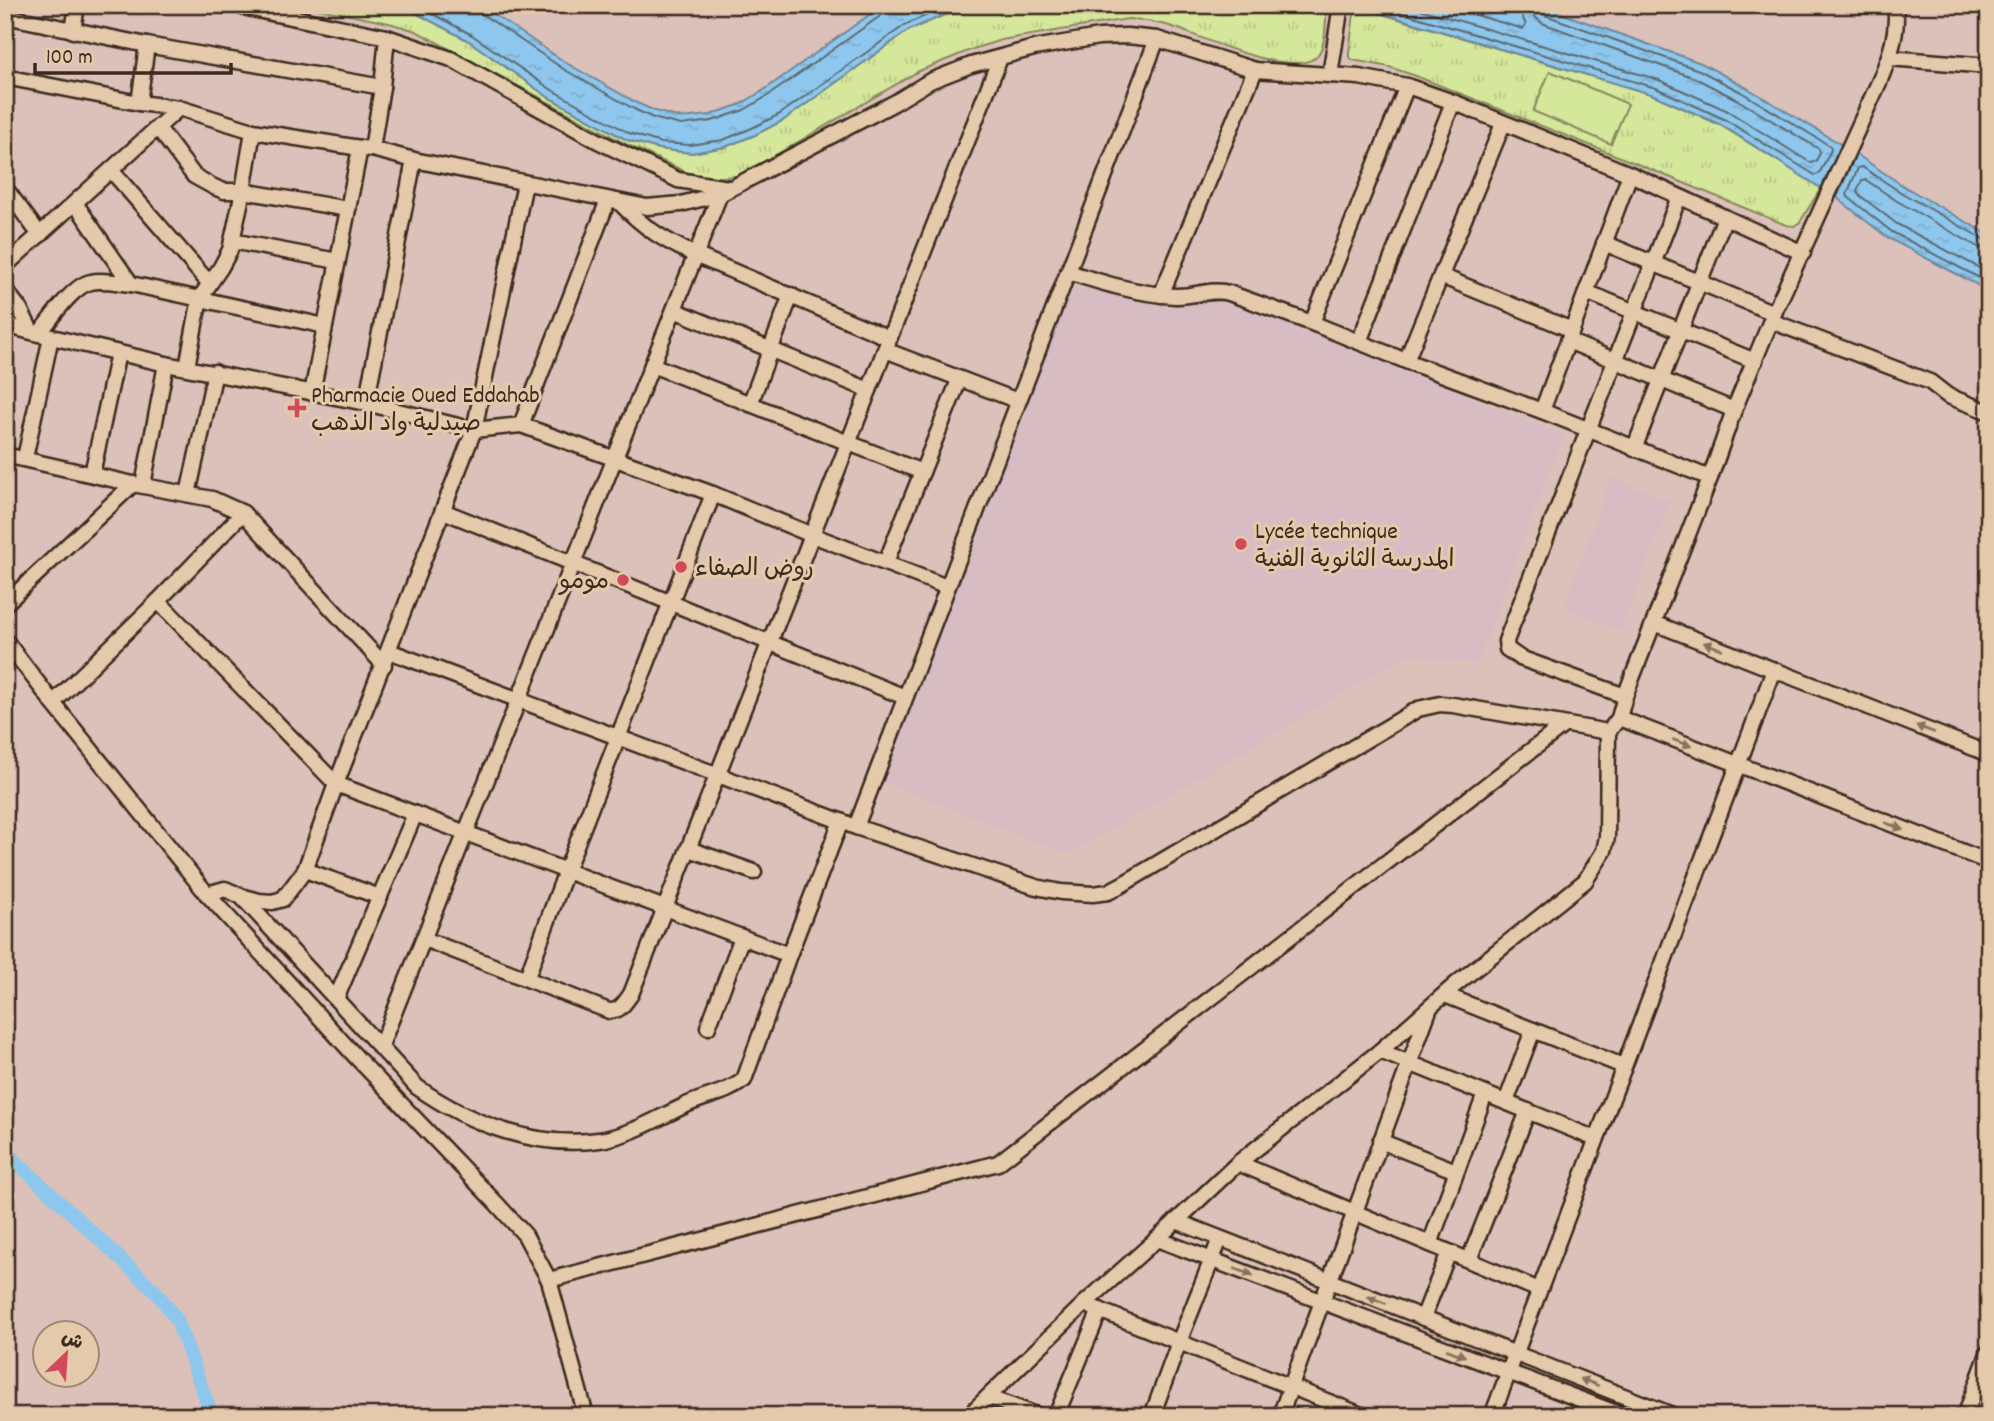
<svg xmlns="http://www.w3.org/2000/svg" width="1994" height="1421" font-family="Dekko,'Playpen Sans Arabic',sans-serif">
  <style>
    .built { fill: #d7bcc4 }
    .park { fill: url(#park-tufts); stroke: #88885c; stroke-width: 2 }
    .garden { fill: #d5e79b; stroke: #88885c; stroke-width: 2 }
    .water { fill: url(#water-ripples); stroke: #6d889a; stroke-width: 2 }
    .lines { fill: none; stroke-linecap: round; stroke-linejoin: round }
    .shore { stroke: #5c6971; stroke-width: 2 }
    .canal { stroke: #8ec7ed; stroke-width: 14 }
    .minor-casing { stroke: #3b2a1e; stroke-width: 19 }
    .minor { stroke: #e4c9ab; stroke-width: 14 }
    .oneway { fill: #87725d }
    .poi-dot { fill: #d1495b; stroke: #e4c9ab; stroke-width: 2.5 }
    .labels { text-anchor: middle; stroke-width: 6; stroke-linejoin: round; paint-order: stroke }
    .poi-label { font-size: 24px; fill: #3b2a1e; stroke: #e4c9ab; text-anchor: start }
  </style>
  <defs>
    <pattern id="park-tufts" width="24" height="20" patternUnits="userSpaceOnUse" patternTransform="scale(1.75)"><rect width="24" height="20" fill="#d5e79b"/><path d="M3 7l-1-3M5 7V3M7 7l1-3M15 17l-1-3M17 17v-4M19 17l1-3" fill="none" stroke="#b8c685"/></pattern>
    <pattern id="water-ripples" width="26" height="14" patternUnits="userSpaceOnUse" patternTransform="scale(1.75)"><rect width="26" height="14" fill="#8ec7ed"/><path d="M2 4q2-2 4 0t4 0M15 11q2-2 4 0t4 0" fill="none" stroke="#7babcb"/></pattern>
  </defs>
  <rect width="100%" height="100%" fill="#dcc1ba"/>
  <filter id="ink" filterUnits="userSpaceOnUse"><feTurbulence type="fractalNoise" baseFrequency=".0143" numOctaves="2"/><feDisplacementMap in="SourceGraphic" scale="14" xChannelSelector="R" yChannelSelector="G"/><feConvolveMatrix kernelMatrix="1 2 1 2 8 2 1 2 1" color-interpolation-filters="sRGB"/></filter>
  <g filter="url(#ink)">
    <!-- built -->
    <g class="built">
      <path d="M1064 284 1189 306 1204 291 1563 434 1477 664 1412 653 1068 854 865 775Z"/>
      <path d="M1611 477 1670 502 1621 631 1564 608Z"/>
    </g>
    <!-- park -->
    <g class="park">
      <path d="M300 5H401L469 41 548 97 627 140 659 149 691 153 725 147 755 135 784 120 909 30 942 16 982 7 997 5H1327C1325 20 1327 41 1319 53 1301 83 1201 37 1176 28 1160 23 1145 20 1128 19L1001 40 973 49 919 71 740 176 703 178 686 172 626 144 416 31 389 23Z"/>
      <path d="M1355 6 1654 95 1720 125 1821 188 1800 222 1794 226 1786 225 1635 163 1416 76 1389 67 1353 60 1349 57V52Z"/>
    </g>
    <!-- garden -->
    <path class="garden" d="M1550 71 1628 104 1611 144 1533 111Z"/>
    <!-- water -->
    <g class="water">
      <path d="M401 5H480L568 64 637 103 655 111 681 118 710 115 741 104 764 90 883 5H997L982 7 942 16 909 30 784 120 755 135 725 147 691 153 659 149 627 140 548 97 469 41Z"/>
      <path d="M1354 5H1538L1701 63 1744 86 1842 145 1821 188 1721 125 1654 95Z"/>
      <path d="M1856 154 1905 187 1989 235V291L1888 238 1837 198Z"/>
    </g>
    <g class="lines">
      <!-- shore -->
      <g class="shore">
        <path d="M416 5 472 35 552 90 629 133 661 143 690 145 723 140 752 128 780 114 905 25 940 9 957 5"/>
        <path d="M478 5 482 14 565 70 634 109 653 118 681 125 712 121 744 110 769 95 883 14 886 11V5"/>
        <path d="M1376 5 1656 88 1724 119 1815 175 1819 174 1831 150 1830 146 1741 92 1699 70 1545 15 1541 11 1540 5"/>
        <path d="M1406 5 1659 80 1728 111 1811 163 1816 161 1820 153 1819 149 1736 99 1695 78 1542 23 1533 15 1531 5"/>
        <path d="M1443 5 1523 29 1526 25 1522 16 1521 5"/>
        <path d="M1989 240 1983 239 1902 193 1862 167 1858 168 1847 194 1848 197 1892 232 1989 283"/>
        <path d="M1989 249 1978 247 1897 201 1866 180 1862 181 1857 191 1858 194 1897 224 1989 273"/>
      </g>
      <!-- canal -->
      <path class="canal" d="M5 1151 157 1293 177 1320 212 1416"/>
      <!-- minor casing -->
      <g class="minor-casing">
        <g id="minor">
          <path d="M233 5 387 37 451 59 598 141 678 180 728 188"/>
          <path d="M5 16 147 45 382 87"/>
          <path d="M73 31 77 5"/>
          <path d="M1889 58 1989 66"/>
          <path d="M1330 75 1341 5"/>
          <path d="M5 77 139 103 179 108 253 131 360 148 372 149 414 160 647 207 681 204 720 194 894 103 930 81 971 65 1034 48 1099 37 1127 36 1157 39 1255 70 1359 77 1407 86 1453 102 1630 174 1803 253"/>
          <path d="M139 103 147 45"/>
          <path d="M158 128 194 176 214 187 224 191H243L348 209"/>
          <path d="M372 149 382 87 387 37"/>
          <path d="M111 170 209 283"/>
          <path d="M5 188 40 235"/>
          <path d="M619 202C645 229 662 239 695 255L889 338"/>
          <path d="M75 203 131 284"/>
          <path d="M232 241 337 261"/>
          <path d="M1604 243 1774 313"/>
          <path d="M5 266 179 108"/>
          <path d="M1068 272C1103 283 1138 294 1175 296 1194 297 1211 288 1229 293L1312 323 1406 361 1542 411 1710 478"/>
          <path d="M1441 276 1572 330"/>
          <path d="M5 290 20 309 31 331"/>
          <path d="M1586 292 1755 361"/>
          <path d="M1161 295 1255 70"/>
          <path d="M674 310 869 390"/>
          <path d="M1771 321 1930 382 1948 396 1989 412"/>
          <path d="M1312 323 1407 86"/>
          <path d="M5 325 39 334 166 364 366 403 474 430 521 425 713 494 812 535 947 587"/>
          <path d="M39 334C50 320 73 285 91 282 103 279 118 283 131 284L325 326"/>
          <path d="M1568 341 1734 410"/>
          <path d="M1359 342 1453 102"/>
          <path d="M885 350 1018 401"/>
          <path d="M1406 361 1503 124"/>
          <path d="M652 365 922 472"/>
          <path d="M187 367 200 298 221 267 230 250 243 191 253 131"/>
          <path d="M312 393 360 148"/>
          <path d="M366 403 414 160"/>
          <path d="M750 404 791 295"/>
          <path d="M1542 411 1630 174"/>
          <path d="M521 425 608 200"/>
          <path d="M1634 449 1725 217"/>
          <path d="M5 455 133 484 212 499 243 513 384 665"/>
          <path d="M25 458 51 337"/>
          <path d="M92 474 118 353"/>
          <path d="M143 485 166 364"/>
          <path d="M188 494 215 372"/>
          <path d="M443 511 905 697"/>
          <path d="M886 562 959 380"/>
          <path d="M158 601 336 784 789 955"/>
          <path d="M5 604 133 484"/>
          <path d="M1654 623 1989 754"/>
          <path d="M5 640 53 703 207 894 358 1059 497 1204 525 1235 549 1280 586 1416"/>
          <path d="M389 651 856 827 1036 887 1061 892 1093 894 1108 892 1123 884 1418 709 1440 704 1453 705 1608 732"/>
          <path d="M1625 696 1520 658 1507 649 1506 641 1679 197"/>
          <path d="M53 703 158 601 243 513"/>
          <path d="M1619 718 1989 862"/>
          <path d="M856 827 1157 39"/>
          <path d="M689 849 754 872"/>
          <path d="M305 870 380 897"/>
          <path d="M207 894 225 889 241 896 259 901 272 902 283 899 305 870 336 784 474 430 525 183"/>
          <path d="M241 896 417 1087C468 1123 535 1149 599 1140 629 1136 658 1118 684 1106 704 1096 726 1094 744 1080L789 955 841 821"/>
          <path d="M424 939 609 1011C620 1012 625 1002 631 994L1000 58"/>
          <path d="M527 977 566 871 713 494"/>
          <path d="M1445 995 1623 1066"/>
          <path d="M336 999 415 814"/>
          <path d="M708 1027 742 937"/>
          <path d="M380 1048 720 194"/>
          <path d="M1380 1051 1596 1139"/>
          <path d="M1506 1102 1533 1030"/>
          <path d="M1380 1141 1456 1171"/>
          <path d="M1238 1163 1539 1290"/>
          <path d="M1176 1221 1675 1416"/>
          <path d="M1157 1239 1624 1416"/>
          <path d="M1430 1244 1485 1094"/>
          <path d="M1469 1260 1528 1111"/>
          <path d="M549 1280 998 1163 1564 725"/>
          <path d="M1084 1304 1364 1416"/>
          <path d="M1423 1318 1449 1252"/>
          <path d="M988 1397 1039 1416"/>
          <path d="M968 1416 1084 1304 1157 1239 1238 1163 1380 1051 1455 985 1585 881 1604 851 1607 837 1608 732 1619 718 1625 696 1710 478 1734 410 1774 313 1880 80C1890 55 1899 32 1895 5"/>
          <path d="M1056 1416 1100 1310"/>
          <path d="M1152 1416 1179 1342 1220 1239"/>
          <path d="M1280 1416 1429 1010"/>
          <path d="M1492 1416 1774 670"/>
          <path d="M1965 1416 1989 1351"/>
        </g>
      </g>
      <!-- minor -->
      <use href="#minor" class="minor"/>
    </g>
    <!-- one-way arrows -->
    <defs><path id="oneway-solid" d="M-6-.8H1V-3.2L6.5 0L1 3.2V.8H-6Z" transform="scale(1.75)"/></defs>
    <g class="oneway">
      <use href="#oneway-solid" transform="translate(1713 646) rotate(-159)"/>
      <use href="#oneway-solid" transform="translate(1925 729) rotate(-159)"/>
      <use href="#oneway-solid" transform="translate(1682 743) rotate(21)"/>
      <use href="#oneway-solid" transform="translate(1894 826) rotate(21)"/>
      <use href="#oneway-solid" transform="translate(1244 1272) rotate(21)"/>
      <use href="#oneway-solid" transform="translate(1377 1300) rotate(-159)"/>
      <use href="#oneway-solid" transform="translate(1456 1353) rotate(21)"/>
      <use href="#oneway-solid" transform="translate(1589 1382) rotate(-159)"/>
    </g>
  </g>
  <!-- markers -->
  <g class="poi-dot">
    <path d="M293.5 397.5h7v7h7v7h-7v7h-7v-7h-7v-7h7z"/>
    <circle cx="1241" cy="544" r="7"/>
    <circle cx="681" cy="567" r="7"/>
    <circle cx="623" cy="580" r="7"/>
  </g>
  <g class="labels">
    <!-- poi labels -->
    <g class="poi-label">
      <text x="311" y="402">Pharmacie Oued Eddahab<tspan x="311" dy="28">صيدلية واد الذهب</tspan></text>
      <text x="1255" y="538">Lycée technique<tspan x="1255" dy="28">المدرسة الثانوية الفنية</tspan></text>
      <text x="695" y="575">روض الصفاء</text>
      <text x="609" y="588" text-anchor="end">مومو</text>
    </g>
  </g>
  <!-- margin -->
  <rect width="1994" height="1421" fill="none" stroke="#e4c9ab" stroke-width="28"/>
  <rect x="14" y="14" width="1966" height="1393" fill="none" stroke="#3b2a1e" stroke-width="2.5" filter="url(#ink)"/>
  <!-- north arrow -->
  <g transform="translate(66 1354) rotate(25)"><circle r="33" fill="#e4c9ab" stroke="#a08973" stroke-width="2"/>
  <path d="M0-5L12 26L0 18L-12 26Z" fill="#d1495b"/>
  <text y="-10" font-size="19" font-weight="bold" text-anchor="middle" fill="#3b2a1e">ش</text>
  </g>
  <!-- scale -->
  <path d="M35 63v10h196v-10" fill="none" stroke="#3b2a1e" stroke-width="3.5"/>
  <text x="46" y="63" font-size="21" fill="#3b2a1e" stroke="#e4c9ab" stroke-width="5" paint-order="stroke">100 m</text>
</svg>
